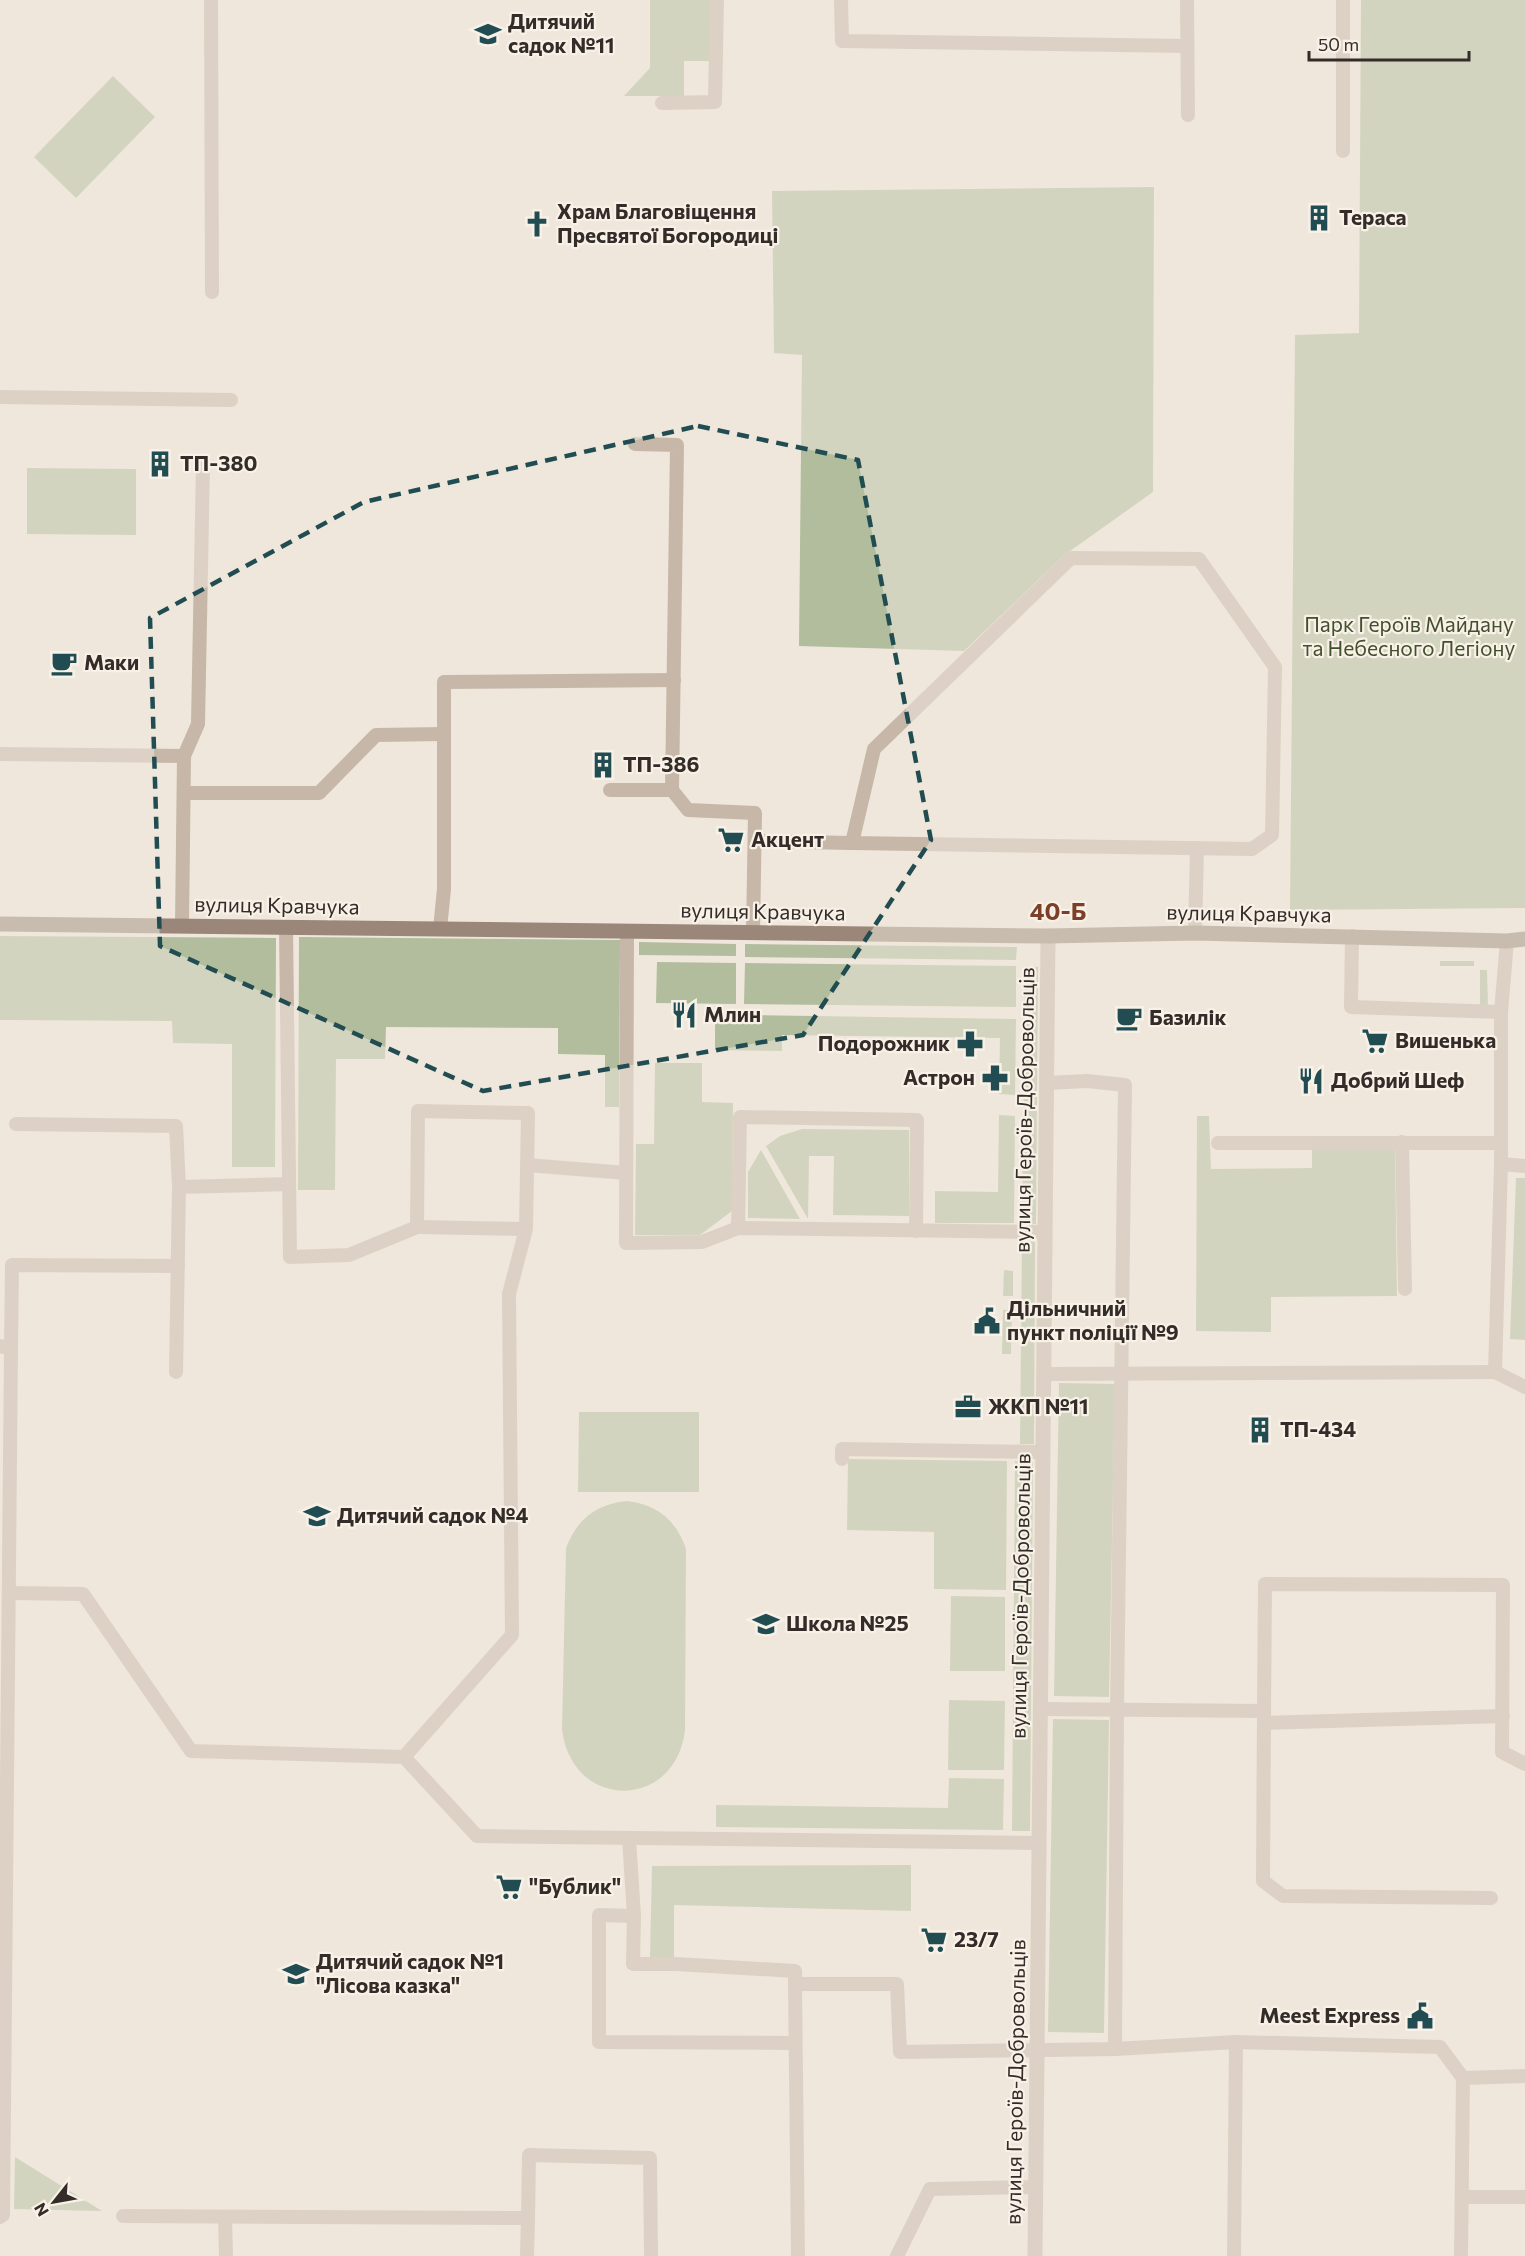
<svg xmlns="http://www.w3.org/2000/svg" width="1525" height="2256" font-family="Commissioner,sans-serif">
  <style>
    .green { fill: #b1bd9d }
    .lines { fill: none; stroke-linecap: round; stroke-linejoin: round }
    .lane { stroke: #c6b7a9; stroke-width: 14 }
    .street { stroke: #c6b7a9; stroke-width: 15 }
    .secondary { stroke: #9a877a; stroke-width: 15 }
    .marked { fill: none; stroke: #214d52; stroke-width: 4.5; stroke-dasharray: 12 8; stroke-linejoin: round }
    .labels { text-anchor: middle; stroke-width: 4.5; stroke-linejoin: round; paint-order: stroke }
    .poi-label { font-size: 21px; font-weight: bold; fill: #342c28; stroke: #f8f1e7; text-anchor: start }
    .park-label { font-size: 21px; fill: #42502e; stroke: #f8f1e7 }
    .street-label { font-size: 21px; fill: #342c28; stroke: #f8f1e7 }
    .quarter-label { font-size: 24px; font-weight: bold; fill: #7c3f28; stroke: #f8f1e7 }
  </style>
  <rect width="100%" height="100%" fill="#efe7db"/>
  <!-- green -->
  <g class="green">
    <path d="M650 0H710L711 61H684V96H624L650 68Z"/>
    <path d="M1361 0H1525V908L1290 910 1295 335 1359 333Z"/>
    <path d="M113 76 155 117 76 198 34 157Z"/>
    <path d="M1154 187 1153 492 1063 556 964 651 799 646 802 355 774 353 772 191Z"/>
    <path d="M27 468 136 469V535L27 534Z"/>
    <path d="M0 936 276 938 275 1167H232V1044L173 1043 172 1021 0 1020Z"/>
    <path d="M299 937 620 940 619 1107H605V1055L558 1054V1028L386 1027 385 1059H336L335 1190H298Z"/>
    <path d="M639 942 736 944V956L639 955Z"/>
    <path d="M745 944 1017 947 1016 960 745 957Z"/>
    <rect x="1440" y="961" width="34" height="5"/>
    <path d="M657 962 736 963V1004L656 1003Z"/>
    <path d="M745 963 1016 966V1007L744 1004Z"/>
    <path d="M1025 966 1038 967 1036 1224H1022Z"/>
    <path d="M1480 970H1487L1488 1008H1480Z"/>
    <path d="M742 1015 1016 1019 1015 1095 999 1094 1000 1038 782 1035V1051L715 1050V1023L741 1024Z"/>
    <path d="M655 1063H702V1102L733 1103 732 1211 700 1235H635L636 1144H654Z"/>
    <path d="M999 1115 1015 1116 1014 1223H935V1191L998 1192Z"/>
    <path d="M1197 1116H1209L1211 1169 1312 1168V1149H1395L1397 1296 1271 1297V1332L1196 1331Z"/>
    <path d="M802 1129 909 1130V1216L833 1215 834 1156H809L808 1219 766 1146 780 1136Z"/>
    <path d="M761 1150 800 1219 748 1218V1172Z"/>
    <path d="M1516 1178H1525V1340L1510 1339Z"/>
    <path d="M1022 1241 1035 1242 1034 1444H1020Z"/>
    <path d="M1004 1270 1013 1271V1296H1003Z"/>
    <path d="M1003 1310H1012L1011 1354H1002Z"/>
    <path d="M1059 1383 1115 1384 1109 1697 1054 1696Z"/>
    <path d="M579 1412H699V1492H578Z"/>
    <path d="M848 1459 1007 1461 1006 1590 934 1589V1532L847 1530Z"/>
    <path d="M1015 1461 1033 1462 1030 1831H1012Z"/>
    <path d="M627 1501C658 1505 676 1520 686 1549L685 1730C676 1811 571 1811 562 1729L566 1548C577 1519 596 1504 627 1501Z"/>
    <path d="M951 1596 1005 1597V1671H950Z"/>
    <path d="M949 1700 1005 1701 1004 1770H948Z"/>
    <path d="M1053 1719 1109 1720 1104 2033 1048 2032Z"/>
    <path d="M949 1778 1004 1779 1003 1830 716 1827V1805L948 1808Z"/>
    <path d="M911 1865V1911L674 1905V1957H650L652 1866Z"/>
    <path d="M15 2157 102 2211 14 2209Z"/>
  </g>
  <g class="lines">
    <!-- lane -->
    <g class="lane">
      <path d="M211 0 212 292"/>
      <path d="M841 0 842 41 1187 46"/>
      <path d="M1187 0 1188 115"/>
      <path d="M662 103 715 102 717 0"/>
      <path d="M1343 151V0"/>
      <path d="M0 397 231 400"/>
      <path d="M635 444 677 445 672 790 688 810 755 813 753 933"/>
      <path d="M1071 558 1199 559 1275 667 1272 835 1252 849 852 843 874 749Z"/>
      <path d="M0 754 184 756"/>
      <path d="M610 790H672"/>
      <path d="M184 793H319L376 735 444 734"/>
      <path d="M755 841 852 843"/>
      <path d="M182 926 184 756 198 724 203 465"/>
      <path d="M286 927 290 1257 349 1255 417 1227"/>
      <path d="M440 929 444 889V682L674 680"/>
      <path d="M627 931 626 1243 702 1242 738 1228 1045 1232"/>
      <path d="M1195 933 1197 848"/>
      <path d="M1352 936 1351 1007 1501 1012"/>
      <path d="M1507 941 1501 1012V1164L1495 1372 1525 1387"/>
      <path d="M16 1124 176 1126 179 1187 176 1372"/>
      <path d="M1402 1142 1405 1289"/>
      <path d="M1218 1143H1501"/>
      <path d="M1501 1164 1525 1166"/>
      <path d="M527 1165 626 1173"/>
      <path d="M179 1187 289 1184"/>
      <path d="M738 1228 740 1117 917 1120 916 1231"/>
      <path d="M526 1229 417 1227 418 1111 528 1113 526 1229 509 1294 512 1635 404 1757 477 1836 1039 1843"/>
      <path d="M0 1346 11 1349 3 2215 0 2217"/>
      <path d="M11 1349 12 1265 178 1266"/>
      <path d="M1044 1374 1495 1372"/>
      <path d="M842 1459V1449L1043 1452"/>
      <path d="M9 1593 83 1594 191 1751 404 1757"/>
      <path d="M1040 1709 1264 1711 1265 1584 1503 1585 1502 1752 1525 1764"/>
      <path d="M1264 1711 1263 1881 1283 1896 1491 1898"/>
      <path d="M1264 1723 1503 1716"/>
      <path d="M629 1838 634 1916 599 1915V2042L795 2043"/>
      <path d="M634 1916 633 1964H676L795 1971V1984"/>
      <path d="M1115 2049 1236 2042 1440 2047 1463 2078 1525 2076"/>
      <path d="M1462 2197H1525"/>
      <path d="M123 2216 528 2218 527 2256"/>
      <path d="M225 2218 226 2256"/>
      <path d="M528 2218 529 2155 650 2158 651 2256"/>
      <path d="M798 2256 795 1984H897L900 2052 1115 2049 1117 1710 1125 1085 1087 1081 1047 1083"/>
      <path d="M897 2256 930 2189 1036 2187"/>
      <path d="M1234 2256 1236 2042"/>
      <path d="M1461 2256 1463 2078"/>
    </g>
    <!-- street -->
    <path class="street" d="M1035 2256 1048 936"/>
    <!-- secondary -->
    <path class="secondary" d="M0 924 1048 936 1195 933 1507 941 1525 939"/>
  </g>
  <!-- marked area -->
  <path d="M0 0H1525V2256H0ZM698 426 858 460 931 840 803 1035 483 1091 160 946 150 618 364 502Z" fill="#efe7db" fill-opacity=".55" fill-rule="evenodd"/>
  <path class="marked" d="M698 426 858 460 931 840 803 1035 483 1091 160 946 150 618 364 502Z"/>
  <!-- icons -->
  <defs>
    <g id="school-bare" transform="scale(2.07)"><path d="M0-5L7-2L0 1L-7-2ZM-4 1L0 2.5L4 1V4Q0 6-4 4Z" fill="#214d52" stroke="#f8f1e7" stroke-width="2.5" paint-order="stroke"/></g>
    <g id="building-bare" transform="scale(2.07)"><path d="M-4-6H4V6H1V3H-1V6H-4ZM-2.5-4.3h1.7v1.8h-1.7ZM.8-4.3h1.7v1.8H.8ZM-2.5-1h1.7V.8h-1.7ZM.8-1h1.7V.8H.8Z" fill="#214d52" stroke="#f8f1e7" stroke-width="2.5" paint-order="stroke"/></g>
    <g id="church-bare" transform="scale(2.07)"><path d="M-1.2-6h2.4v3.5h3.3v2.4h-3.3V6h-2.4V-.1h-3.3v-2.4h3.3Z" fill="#214d52" stroke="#f8f1e7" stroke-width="2.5" paint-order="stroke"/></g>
    <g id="cafe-bare" transform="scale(2.07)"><path d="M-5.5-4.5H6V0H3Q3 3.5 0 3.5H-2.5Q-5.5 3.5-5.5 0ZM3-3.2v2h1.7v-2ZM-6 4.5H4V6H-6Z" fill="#214d52" stroke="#f8f1e7" stroke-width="2.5" paint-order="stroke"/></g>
    <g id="supermarket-bare" transform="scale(2.07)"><path d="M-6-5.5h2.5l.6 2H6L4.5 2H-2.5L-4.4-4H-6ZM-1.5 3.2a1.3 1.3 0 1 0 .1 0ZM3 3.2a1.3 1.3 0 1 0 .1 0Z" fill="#214d52" stroke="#f8f1e7" stroke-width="2.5" paint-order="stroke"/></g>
    <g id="restaurant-bare" transform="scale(2.07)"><path d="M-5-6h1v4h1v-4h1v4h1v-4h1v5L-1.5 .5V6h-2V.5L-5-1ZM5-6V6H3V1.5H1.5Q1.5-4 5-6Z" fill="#214d52" stroke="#f8f1e7" stroke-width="2.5" paint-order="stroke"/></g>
    <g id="pharmacy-bare" transform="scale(2.07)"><path d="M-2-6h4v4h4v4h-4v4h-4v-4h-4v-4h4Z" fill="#214d52" stroke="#f8f1e7" stroke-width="2.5" paint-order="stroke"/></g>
    <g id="civic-bare" transform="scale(2.07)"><path d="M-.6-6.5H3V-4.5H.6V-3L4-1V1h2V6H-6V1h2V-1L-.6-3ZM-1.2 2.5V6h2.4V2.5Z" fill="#214d52" stroke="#f8f1e7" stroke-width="2.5" paint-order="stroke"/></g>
    <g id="office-bare" transform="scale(2.07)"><path d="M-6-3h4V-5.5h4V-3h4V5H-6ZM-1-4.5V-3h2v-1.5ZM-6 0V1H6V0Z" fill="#214d52" stroke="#f8f1e7" stroke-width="2.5" paint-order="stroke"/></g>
  </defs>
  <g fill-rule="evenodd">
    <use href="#school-bare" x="488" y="34"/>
    <use href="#building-bare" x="1319" y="218"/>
    <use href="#church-bare" x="537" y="224"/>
    <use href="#building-bare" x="160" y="464"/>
    <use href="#cafe-bare" x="64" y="663"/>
    <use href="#building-bare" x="603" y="765"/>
    <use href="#supermarket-bare" x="731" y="840"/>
    <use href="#restaurant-bare" x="684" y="1015"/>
    <use href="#cafe-bare" x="1129" y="1018"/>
    <use href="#supermarket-bare" x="1375" y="1041"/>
    <use href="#pharmacy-bare" x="970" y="1044"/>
    <use href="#pharmacy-bare" x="995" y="1078"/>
    <use href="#restaurant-bare" x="1311" y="1081"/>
    <use href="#civic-bare" x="987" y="1321"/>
    <use href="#office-bare" x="968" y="1407"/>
    <use href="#building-bare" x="1260" y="1430"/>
    <use href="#school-bare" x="317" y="1516"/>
    <use href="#school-bare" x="766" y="1624"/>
    <use href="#supermarket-bare" x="509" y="1887"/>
    <use href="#supermarket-bare" x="934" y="1940"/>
    <use href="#school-bare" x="296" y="1974"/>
    <use href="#civic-bare" x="1420" y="2016"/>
  </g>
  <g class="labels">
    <!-- poi labels -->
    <g class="poi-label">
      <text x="508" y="29">Дитячий<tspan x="508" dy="24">садок №11</tspan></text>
      <text x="557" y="219">Храм Благовіщення<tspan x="557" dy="24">Пресвятої Богородиці</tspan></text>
      <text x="1339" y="225">Тераса</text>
      <text x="180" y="471">ТП-380</text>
      <text x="84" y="670">Маки</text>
      <text x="623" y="772">ТП-386</text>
      <text x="751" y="847">Акцент</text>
      <text x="704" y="1022">Млин</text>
      <text x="1149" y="1025">Базилік</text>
      <text x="1395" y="1048">Вишенька</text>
      <text x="950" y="1051" text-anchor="end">Подорожник</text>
      <text x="975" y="1085" text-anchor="end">Астрон</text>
      <text x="1331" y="1088">Добрий Шеф</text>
      <text x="1007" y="1316">Дільничний<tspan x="1007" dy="24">пункт поліції №9</tspan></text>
      <text x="988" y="1414">ЖКП №11</text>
      <text x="1280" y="1437">ТП-434</text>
      <text x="337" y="1523">Дитячий садок №4</text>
      <text x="786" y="1631">Школа №25</text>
      <text x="529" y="1894">"Бублик"</text>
      <text x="954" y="1947">23/7</text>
      <text x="316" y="1969">Дитячий садок №1<tspan x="316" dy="24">"Лісова казка"</tspan></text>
      <text x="1400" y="2023" text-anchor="end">Meest Express</text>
    </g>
    <!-- park labels -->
    <g class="park-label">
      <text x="1409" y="632">Парк Героїв Майдану<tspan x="1409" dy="24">та Небесного Легіону</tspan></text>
    </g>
    <!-- street labels -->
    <g class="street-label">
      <text transform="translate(277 906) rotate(1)" y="7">вулиця Кравчука</text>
      <text transform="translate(763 912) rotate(1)" y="7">вулиця Кравчука</text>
      <text transform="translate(1249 914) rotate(1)" y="7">вулиця Кравчука</text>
      <text transform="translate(1025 1110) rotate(-89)" y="7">вулиця Героїв-Добровольців</text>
      <text transform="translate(1021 1596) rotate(-89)" y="7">вулиця Героїв-Добровольців</text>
      <text transform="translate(1016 2082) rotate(-89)" y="7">вулиця Героїв-Добровольців</text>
    </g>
    <!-- quarter labels -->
    <g class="quarter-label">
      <text x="1058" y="920">40-Б</text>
    </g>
  </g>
  <!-- north arrow -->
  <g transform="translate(54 2202) rotate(239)" stroke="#f8f1e7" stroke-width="4.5" paint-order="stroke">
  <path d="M0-4.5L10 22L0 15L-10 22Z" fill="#342c28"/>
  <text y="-9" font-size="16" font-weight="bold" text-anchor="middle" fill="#342c28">N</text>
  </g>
  <!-- scale -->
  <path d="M1309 51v9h160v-9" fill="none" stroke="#342c28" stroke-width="3"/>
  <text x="1318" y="51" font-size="18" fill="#342c28" stroke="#f8f1e7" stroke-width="4.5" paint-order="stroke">50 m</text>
</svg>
